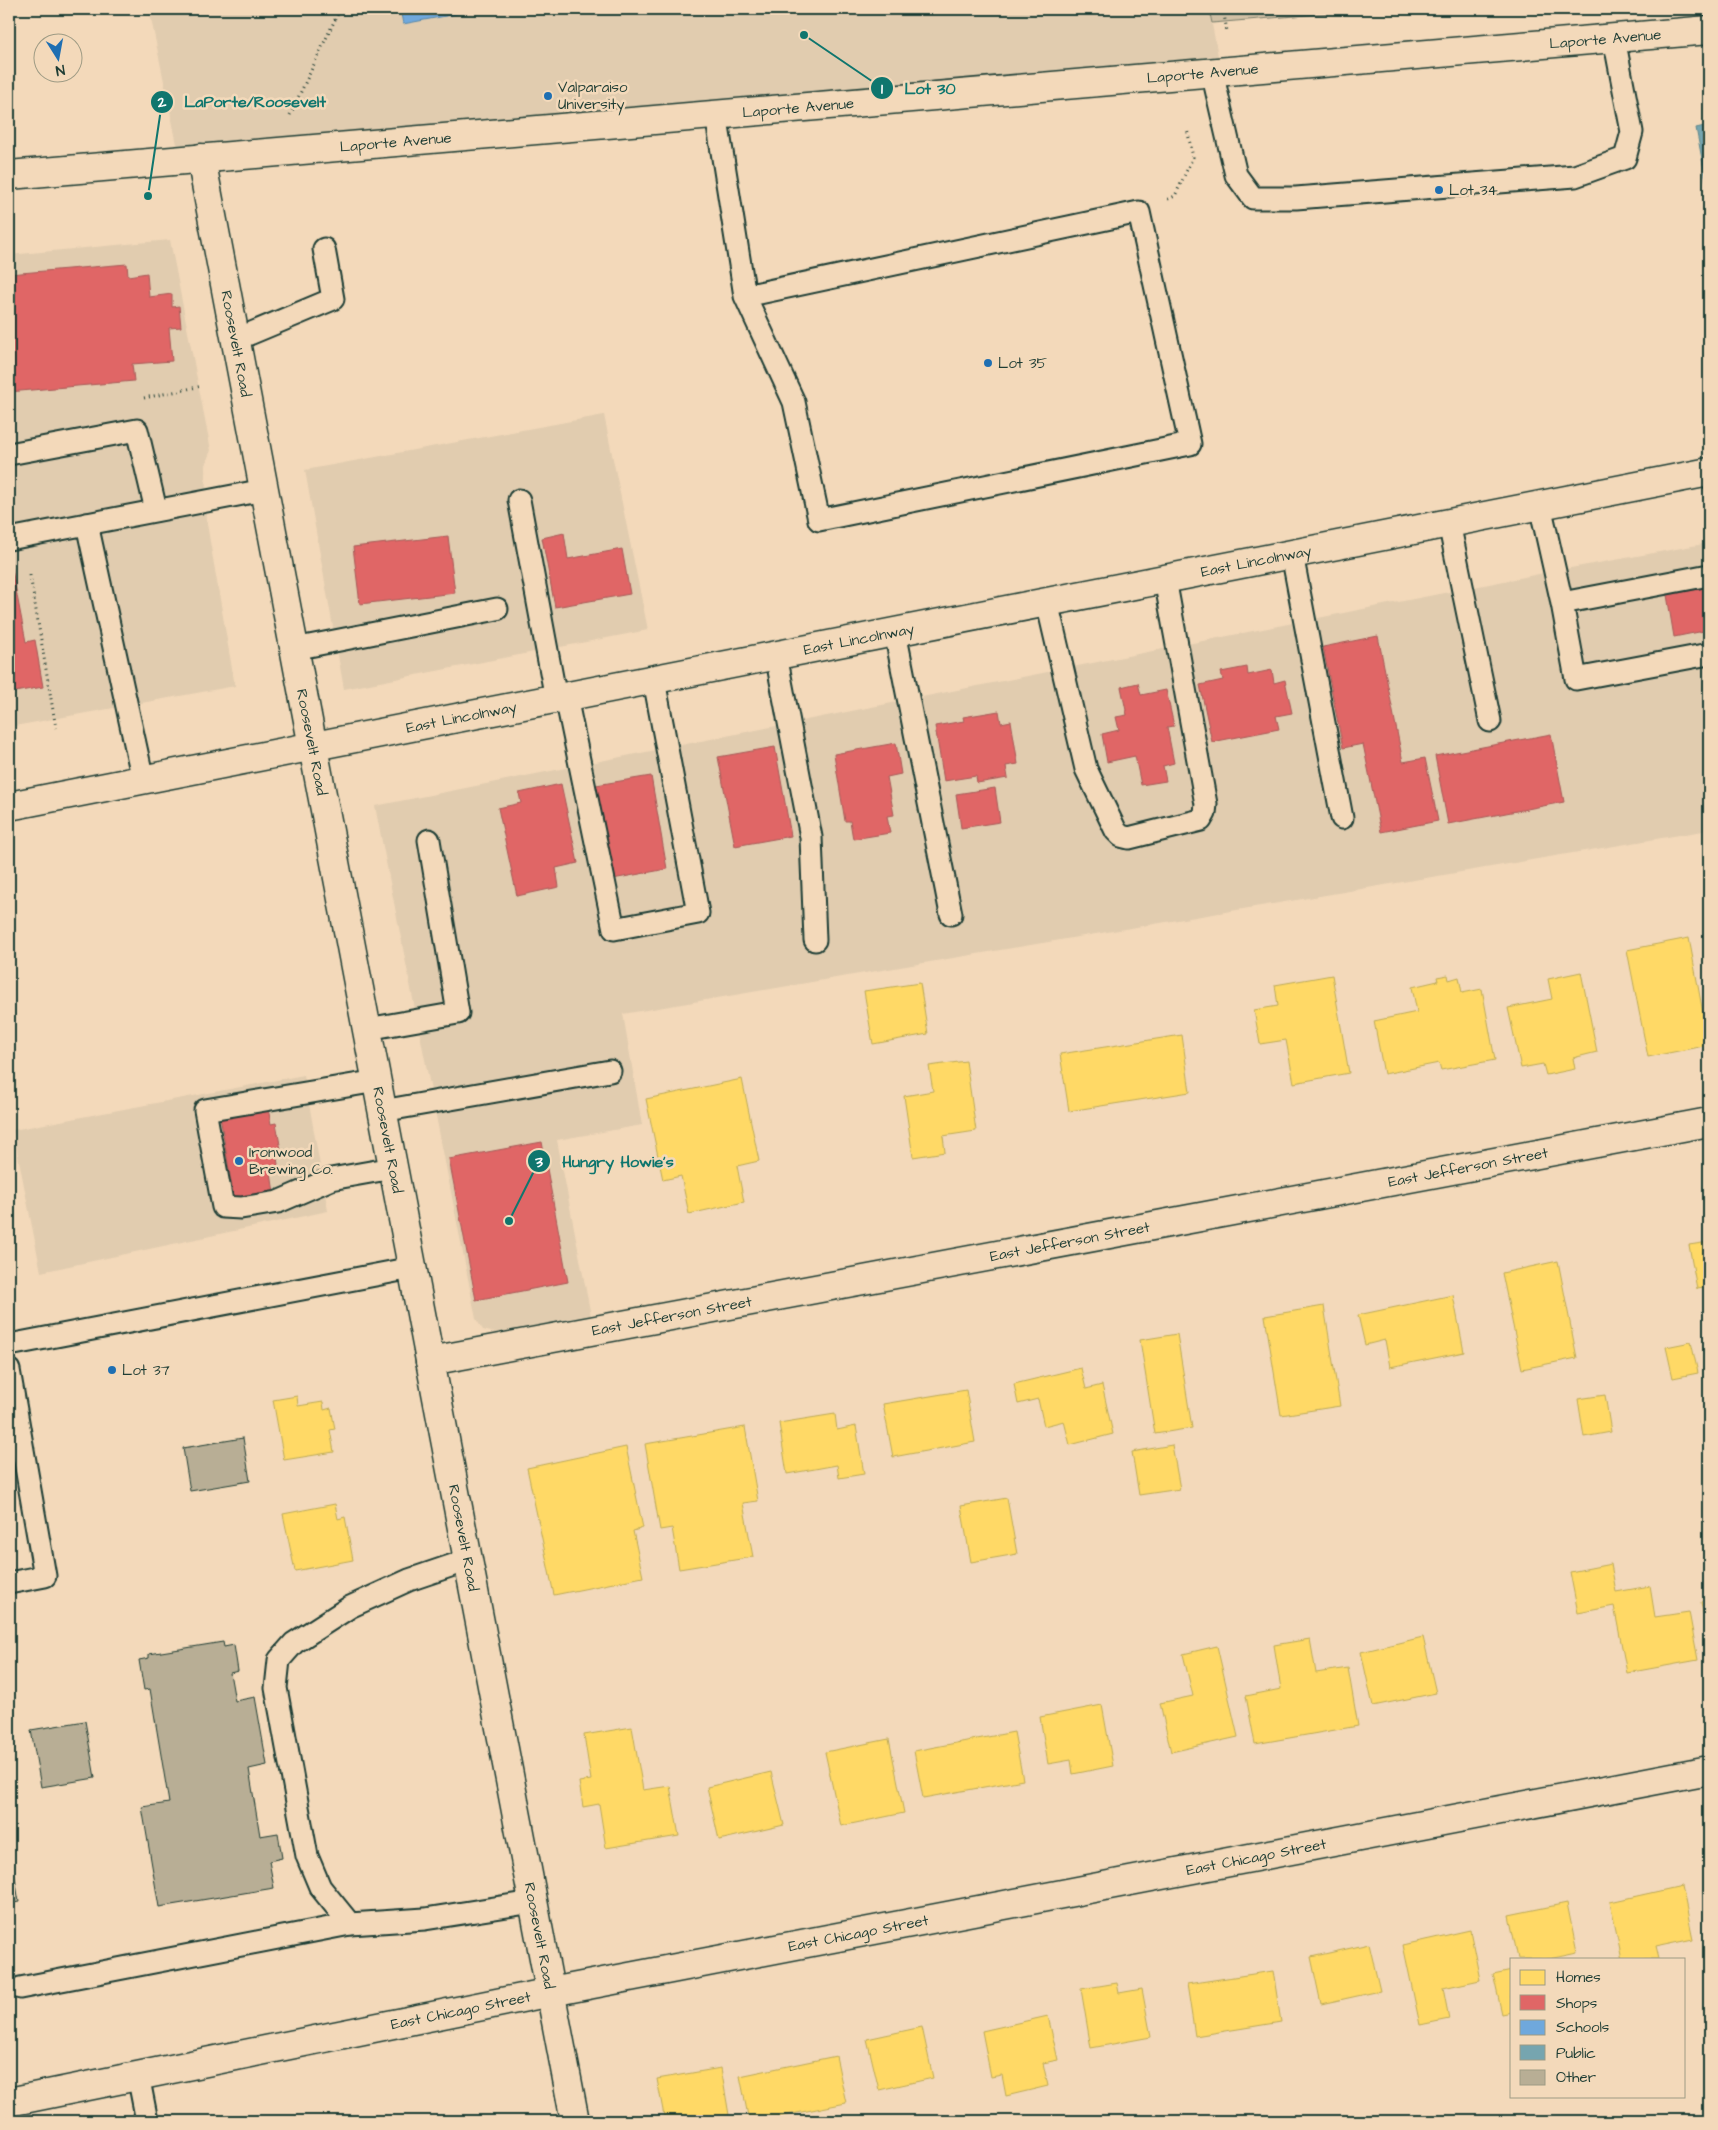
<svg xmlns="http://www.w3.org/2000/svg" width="1718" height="2130" font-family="'Architects Daughter',sans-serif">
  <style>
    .built { fill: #e1ccaf }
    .green { fill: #d1c0a4; stroke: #787e6c }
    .homes { fill: #ffd966; stroke: #bcaa57 }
    .shops { fill: #e06666; stroke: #a65a57 }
    .schools { fill: #6fa8dc; stroke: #5788aa }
    .public { fill: #76a5af; stroke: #5c868a }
    .building { fill: #b8ae95; stroke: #1f3d34 }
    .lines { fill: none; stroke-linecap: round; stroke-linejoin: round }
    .lane-casing { stroke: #1f3d34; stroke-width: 25 }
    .street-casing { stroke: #1f3d34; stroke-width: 31 }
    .secondary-casing { stroke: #1f3d34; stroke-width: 31 }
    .primary-casing { stroke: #1f3d34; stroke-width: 31 }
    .path { stroke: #1f3d34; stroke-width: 3; stroke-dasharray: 1 4; stroke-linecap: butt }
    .lane { stroke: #f3d9ba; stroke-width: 21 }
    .street { stroke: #f3d9ba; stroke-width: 28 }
    .secondary { stroke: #f3d9ba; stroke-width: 28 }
    .primary { stroke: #f3d9ba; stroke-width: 28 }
    .poi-dot { fill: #1f6fb2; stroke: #f3d9ba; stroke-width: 2 }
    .labels { text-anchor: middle; stroke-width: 5; stroke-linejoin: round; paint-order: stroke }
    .street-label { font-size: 15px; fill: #1f3d34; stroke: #f3d9ba }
    .poi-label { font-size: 15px; fill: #1f3d34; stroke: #f3d9ba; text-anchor: start }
    .leader { fill: none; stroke: #0f766e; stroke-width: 2 }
    .callout-dot { fill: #0f766e; stroke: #f3d9ba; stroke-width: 2 }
    .mark-label { font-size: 15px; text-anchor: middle; font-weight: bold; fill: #fff }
    .callout-label { font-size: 16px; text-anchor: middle; font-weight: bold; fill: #0f766e; stroke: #f3d9ba; stroke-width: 5; stroke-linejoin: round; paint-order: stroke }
  </style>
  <rect width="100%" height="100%" fill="#f3d9ba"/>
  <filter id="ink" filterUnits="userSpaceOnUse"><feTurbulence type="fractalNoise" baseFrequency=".02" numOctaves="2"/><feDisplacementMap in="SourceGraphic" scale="10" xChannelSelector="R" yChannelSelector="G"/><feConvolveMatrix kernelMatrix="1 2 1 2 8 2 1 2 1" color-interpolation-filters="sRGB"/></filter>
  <g filter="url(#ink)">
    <!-- built -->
    <g class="built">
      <path d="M149 9H1209L1221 71 180 159Z"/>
      <path d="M170 240 211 450 205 465 207 524 235 686 9 727V255Z"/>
      <path d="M604 415 648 630 344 689 305 470Z"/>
      <path d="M1709 543V830L623 1014 642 1125 557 1140 591 1316 495 1333 483 1330 476 1319 375 806 1554 571Z"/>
      <path d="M304 1075 328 1211 41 1272 13 1130Z"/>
    </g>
    <!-- green -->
    <path class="green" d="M1209 9H1378L1212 23Z"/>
    <!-- homes -->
    <g class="homes">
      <path d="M1689 938 1709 1045 1648 1057 1627 950Z"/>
      <path d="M1581 972 1597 1052 1573 1058 1575 1069 1546 1075 1543 1064 1521 1068 1508 1008 1552 999 1548 979Z"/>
      <path d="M1332 975 1349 1073 1294 1083 1286 1040 1260 1044 1254 1010 1278 1006 1275 985Z"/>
      <path d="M1448 975 1449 980 1459 977 1462 993 1482 989 1495 1060 1441 1070 1439 1063 1384 1074 1374 1021 1417 1012 1412 987 1438 981 1437 977Z"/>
      <path d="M920 983 928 1034 873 1044 864 991Z"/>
      <path d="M1182 1035 1190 1092 1069 1111 1060 1054Z"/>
      <path d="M966 1061 976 1131 943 1136 945 1152 913 1157 904 1096 933 1091 929 1066Z"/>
      <path d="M742 1079 759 1161 737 1166 744 1202 689 1214 681 1176 663 1180 646 1099Z"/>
      <path d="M1709 1242V1320L1704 1288 1697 1289 1689 1245Z"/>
      <path d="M1558 1261 1577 1358 1522 1369 1502 1273Z"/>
      <path d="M1453 1295 1464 1352 1390 1367 1385 1340 1365 1345 1358 1315Z"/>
      <path d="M1324 1306 1340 1406 1281 1415 1265 1316Z"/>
      <path d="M1177 1334 1192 1428 1155 1434 1140 1340Z"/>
      <path d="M1691 1342 1698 1373 1673 1378 1666 1347Z"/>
      <path d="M1081 1368 1086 1389 1102 1385 1113 1434 1070 1445 1064 1421 1044 1426 1038 1399 1018 1404 1014 1384Z"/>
      <path d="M966 1390 975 1442 893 1457 883 1404Z"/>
      <path d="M1605 1395 1611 1432 1584 1437 1578 1399Z"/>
      <path d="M297 1396 298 1406 323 1402 324 1410 331 1408 335 1429 330 1430 334 1452 284 1460 273 1400Z"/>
      <path d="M835 1414 837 1430 856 1426 864 1474 839 1478 837 1465 787 1474 779 1423Z"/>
      <path d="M745 1427 758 1501 743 1503 753 1557 679 1569 672 1528 660 1530 645 1444Z"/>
      <path d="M1172 1445 1180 1489 1139 1495 1132 1452Z"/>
      <path d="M626 1447 643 1528 633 1531 643 1577 554 1595 527 1468Z"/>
      <path d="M1007 1498 1017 1554 971 1562 961 1506Z"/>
      <path d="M335 1504 338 1519 345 1517 353 1560 295 1571 283 1514Z"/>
      <path d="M1611 1564 1616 1592 1650 1586 1655 1617 1689 1612 1698 1660 1627 1673 1614 1606 1578 1613 1570 1572Z"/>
      <path d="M1709 1600V1643L1701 1602Z"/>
      <path d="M1423 1637 1436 1693 1373 1706 1361 1652Z"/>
      <path d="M1310 1639 1316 1673 1348 1668 1358 1726 1255 1744 1246 1696 1281 1689 1274 1645Z"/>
      <path d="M1217 1646 1238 1737 1171 1752 1160 1703 1193 1696 1183 1654Z"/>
      <path d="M1102 1705 1113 1766 1073 1774 1071 1760 1048 1764 1040 1717Z"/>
      <path d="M632 1727 643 1790 670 1786 679 1836 606 1848 599 1804 583 1807 579 1782 591 1780 584 1735Z"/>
      <path d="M1014 1732 1023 1780 923 1798 914 1751Z"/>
      <path d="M889 1739 904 1813 841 1826 825 1752Z"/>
      <path d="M771 1772 784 1825 719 1840 707 1787Z"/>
      <path d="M1682 1886 1693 1939 1655 1947 1658 1959H1622L1610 1902Z"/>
      <path d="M1567 1903 1577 1953 1549 1959H1518L1509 1915Z"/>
      <path d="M1470 1930 1480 1980 1443 1988 1449 2019 1420 2025 1403 1945Z"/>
      <path d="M1369 1944 1380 1991 1321 2004 1311 1957Z"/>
      <path d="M1512 1970V2012L1502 2014 1493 1974Z"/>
      <path d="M1273 1971 1281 2022 1195 2036 1187 1984Z"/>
      <path d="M1117 1983 1119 1993 1142 1989 1151 2037 1091 2048 1081 1989Z"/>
      <path d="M1048 2016 1058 2060 1043 2063 1048 2086 1006 2096 1002 2075 991 2077 982 2031Z"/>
      <path d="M922 2027 933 2078 879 2090 867 2039Z"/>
      <path d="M836 2056 846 2103 758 2121H749L740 2076Z"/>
      <path d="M721 2068 729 2115 717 2116 718 2121H665L657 2079Z"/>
    </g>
    <!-- shops -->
    <g class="shops">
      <path d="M127 264 128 276 147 273 149 297 172 294V307L179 306 181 327 169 328 172 361 132 364 134 381 9 392V274Z"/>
      <path d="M564 533 568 559 622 549 630 594 555 607 542 538Z"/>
      <path d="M448 536 455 593 360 604 353 547Z"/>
      <path d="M9 554 26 642 35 640 43 687 9 693Z"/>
      <path d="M1709 587V630L1674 637 1667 595Z"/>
      <path d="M1378 636 1403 762 1425 758 1438 821 1381 832 1363 744 1343 748 1323 647Z"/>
      <path d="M1247 667 1248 675 1272 670 1274 683 1285 680 1292 713 1276 716 1279 729 1212 742 1200 685 1223 680 1221 672Z"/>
      <path d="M1138 683 1141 695 1166 690 1174 726 1167 727 1174 763 1163 766 1166 781 1141 785 1135 756 1107 762 1102 734 1119 730 1116 717 1127 715 1121 687Z"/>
      <path d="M999 711 1001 723 1011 721 1018 764 1006 766 1008 778 977 783 976 776 944 781 935 726 964 721 963 717Z"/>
      <path d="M1551 734 1564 802 1448 824 1435 756Z"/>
      <path d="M896 743 901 774 887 777 894 815 887 816 890 833 853 839 850 821H845L834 754Z"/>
      <path d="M775 747 791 836 735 846 718 757Z"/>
      <path d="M651 776 667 869 607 880 590 786Z"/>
      <path d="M561 784 578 863 556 868 559 887 517 896 498 808 521 803 519 793Z"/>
      <path d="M995 788 1000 822 961 828 956 794Z"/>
      <path d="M268 1108 271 1124 276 1123 281 1150 276 1151 279 1171 271 1173 274 1193 234 1199 220 1116Z"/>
      <path d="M542 1142 568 1282 476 1300 449 1159Z"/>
    </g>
    <!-- schools -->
    <path class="schools" d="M400 9H483L403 24Z"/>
    <!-- public -->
    <path class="public" d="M1709 125V190H1708L1696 128Z"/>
    <!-- building -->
    <g class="building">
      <path d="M243 1438 250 1481 190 1491 183 1448Z"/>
      <path d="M223 1642 224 1647 234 1645 238 1671 230 1673 235 1701 255 1697 267 1765 249 1769 260 1836 278 1833 282 1858 269 1861 274 1888 159 1907 142 1807 169 1803 150 1689 144 1690 139 1660 149 1658V1654Z"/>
      <path d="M85 1721 95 1778 41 1787 31 1730Z"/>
      <path d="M9 1842 19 1902 9 1904Z"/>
    </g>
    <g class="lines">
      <!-- lane casing -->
      <g class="lane-casing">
        <g id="lane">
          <path d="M1212 72 1236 175 1253 198H1296L1575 176 1625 158 1632 132 1614 38"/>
          <path d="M716 114 745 296 794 402 819 520 1190 444 1139 212 745 296"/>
          <path d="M235 340 333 299 324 249"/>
          <path d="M9 454 137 430 156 510"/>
          <path d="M519 500 556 699"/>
          <path d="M1540 505 1562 603"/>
          <path d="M1449 523 1490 721"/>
          <path d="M87 524 143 780"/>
          <path d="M9 539 264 490"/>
          <path d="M1292 554 1342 818"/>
          <path d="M1709 575 1562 603 1576 679 1709 654"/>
          <path d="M1047 602 1086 769 1116 831 1121 836 1129 838 1201 820 1205 813 1206 804 1165 579"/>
          <path d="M895 632 951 914"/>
          <path d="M294 649 497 609"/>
          <path d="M776 655 811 837 815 940"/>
          <path d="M566 697 614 929 698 913 654 680"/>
          <path d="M367 1029 458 1013 429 840"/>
          <path d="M377 1081 205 1110 223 1207 241 1208 278 1202 331 1179 393 1168"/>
          <path d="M382 1111 610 1071"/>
          <path d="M9 1345 412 1268"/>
          <path d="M9 1370 45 1576 9 1583"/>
          <path d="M468 1560 409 1580 350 1607 294 1643 279 1660 276 1688 307 1856 320 1887 350 1924 425 1919 533 1902"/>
          <path d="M20 1988 350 1924"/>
          <path d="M138 2075 147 2121"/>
        </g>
      </g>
      <!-- street casing -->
      <g class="street-casing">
        <g id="street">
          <path id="s1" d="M201 158 313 747"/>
          <path id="s2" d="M9 175 1709 30"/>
          <path id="s3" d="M430 1361 1709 1122"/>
          <path id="s4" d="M9 2102 551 1992 1709 1770"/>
        </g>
      </g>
      <!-- secondary casing -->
      <g class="secondary-casing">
        <g id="secondary">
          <path id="s5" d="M313 747 575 2121"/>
        </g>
      </g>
      <!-- primary casing -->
      <g class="primary-casing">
        <g id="primary">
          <path id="s6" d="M9 806 1709 472"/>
        </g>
      </g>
      <!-- path -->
      <g class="path">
        <path d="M1223 9 1227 31"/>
        <path d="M290 115 340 9"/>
        <path d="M1168 199 1175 196 1193 157 1187 129"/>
        <path d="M144 398 202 386"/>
        <path d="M30 575 56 728"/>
      </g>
      <!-- lane -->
      <use href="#lane" class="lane"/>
      <!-- street -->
      <use href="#street" class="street"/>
      <!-- secondary -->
      <use href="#secondary" class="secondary"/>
      <!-- primary -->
      <use href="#primary" class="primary"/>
    </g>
  </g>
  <!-- markers -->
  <g class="poi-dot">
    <circle cx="548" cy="96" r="5"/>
    <circle cx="1439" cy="190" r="5"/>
    <circle cx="988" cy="363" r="5"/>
    <circle cx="239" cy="1161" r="5"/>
    <circle cx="112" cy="1370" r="5"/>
  </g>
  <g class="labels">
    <!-- street labels -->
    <g class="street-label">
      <text dy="5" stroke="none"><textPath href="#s2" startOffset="1602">Laporte Avenue</textPath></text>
      <text dy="5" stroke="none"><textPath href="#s2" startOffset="1198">Laporte Avenue</textPath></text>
      <text dy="5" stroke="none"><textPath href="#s2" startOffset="792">Laporte Avenue</textPath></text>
      <text dy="5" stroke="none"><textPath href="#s2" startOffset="388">Laporte Avenue</textPath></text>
      <text dy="5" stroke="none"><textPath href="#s1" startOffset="189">Roosevelt Road</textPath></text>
      <text dy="5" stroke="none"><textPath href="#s6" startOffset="1271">East Lincolnway</textPath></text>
      <text dy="5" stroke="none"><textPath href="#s6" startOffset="866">East Lincolnway</textPath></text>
      <text dy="5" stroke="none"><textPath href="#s6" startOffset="461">East Lincolnway</textPath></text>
      <text transform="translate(312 742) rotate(79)" y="5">Roosevelt Road</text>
      <text dy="5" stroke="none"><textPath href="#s5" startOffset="400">Roosevelt Road</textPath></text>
      <text dy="5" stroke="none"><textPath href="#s3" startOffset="1056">East Jefferson Street</textPath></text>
      <text dy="5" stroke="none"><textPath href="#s3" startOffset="651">East Jefferson Street</textPath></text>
      <text dy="5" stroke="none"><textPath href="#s3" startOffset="246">East Jefferson Street</textPath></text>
      <text dy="5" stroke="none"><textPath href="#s5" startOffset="805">Roosevelt Road</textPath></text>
      <text dy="5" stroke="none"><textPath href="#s4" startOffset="1271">East Chicago Street</textPath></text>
      <text dy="5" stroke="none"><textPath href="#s4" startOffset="866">East Chicago Street</textPath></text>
      <text dy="5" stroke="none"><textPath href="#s5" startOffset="1210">Roosevelt Road</textPath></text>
      <text dy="5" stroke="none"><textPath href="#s4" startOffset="461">East Chicago Street</textPath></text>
    </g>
    <!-- poi labels -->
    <g class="poi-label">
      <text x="558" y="92">Valparaiso<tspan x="558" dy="17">University</tspan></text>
      <text x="1449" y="195">Lot 34</text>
      <text x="998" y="368">Lot 35</text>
      <text x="249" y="1157">Ironwood<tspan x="249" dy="17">Brewing Co.</tspan></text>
      <text x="122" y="1375">Lot 37</text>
    </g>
  </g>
  <!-- callouts -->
  <path class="leader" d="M804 35L882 88M148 196L162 102M509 1221L539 1161"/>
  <g class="callout-dot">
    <circle cx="804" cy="35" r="5"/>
    <circle cx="148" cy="196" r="5"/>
    <circle cx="509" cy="1221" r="5"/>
    <circle cx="882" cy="88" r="12"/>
    <circle cx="162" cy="102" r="12"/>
    <circle cx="539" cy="1161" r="12"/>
  </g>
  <g class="mark-label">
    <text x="882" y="94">1</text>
    <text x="162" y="107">2</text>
    <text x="539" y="1167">3</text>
  </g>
  <g class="callout-label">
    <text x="930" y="94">Lot 30</text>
    <text x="255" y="107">LaPorte/Roosevelt</text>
    <text x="618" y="1167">Hungry Howie's</text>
  </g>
  <!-- margin -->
  <rect width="1718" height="2130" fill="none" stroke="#f3d9ba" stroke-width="30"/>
  <rect x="15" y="15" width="1688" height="2100" fill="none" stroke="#1f3d34" stroke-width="2" filter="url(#ink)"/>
  <!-- legend -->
  <rect x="1510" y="1958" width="175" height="140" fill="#f3d9ba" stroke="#9e9b84"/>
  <rect x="1520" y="1970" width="25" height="15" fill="#ffd966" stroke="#9e9b84"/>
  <text x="1556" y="1982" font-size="15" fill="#1f3d34">Homes</text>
  <rect x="1520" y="1995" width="25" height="15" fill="#e06666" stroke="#9e9b84"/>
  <text x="1556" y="2008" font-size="15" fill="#1f3d34">Shops</text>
  <rect x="1520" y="2020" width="25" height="15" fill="#6fa8dc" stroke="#9e9b84"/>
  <text x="1556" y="2032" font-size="15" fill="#1f3d34">Schools</text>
  <rect x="1520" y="2045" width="25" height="15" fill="#76a5af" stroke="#9e9b84"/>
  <text x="1556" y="2058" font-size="15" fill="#1f3d34">Public</text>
  <rect x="1520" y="2070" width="25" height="15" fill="#b8ae95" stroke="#9e9b84"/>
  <text x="1556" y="2082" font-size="15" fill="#1f3d34">Other</text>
  <!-- north arrow -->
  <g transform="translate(58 58) rotate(169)"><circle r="24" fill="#f3d9ba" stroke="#9e9b84"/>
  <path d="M0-4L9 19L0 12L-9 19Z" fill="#1f6fb2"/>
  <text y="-8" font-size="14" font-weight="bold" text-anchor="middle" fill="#1f3d34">N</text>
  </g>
</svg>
